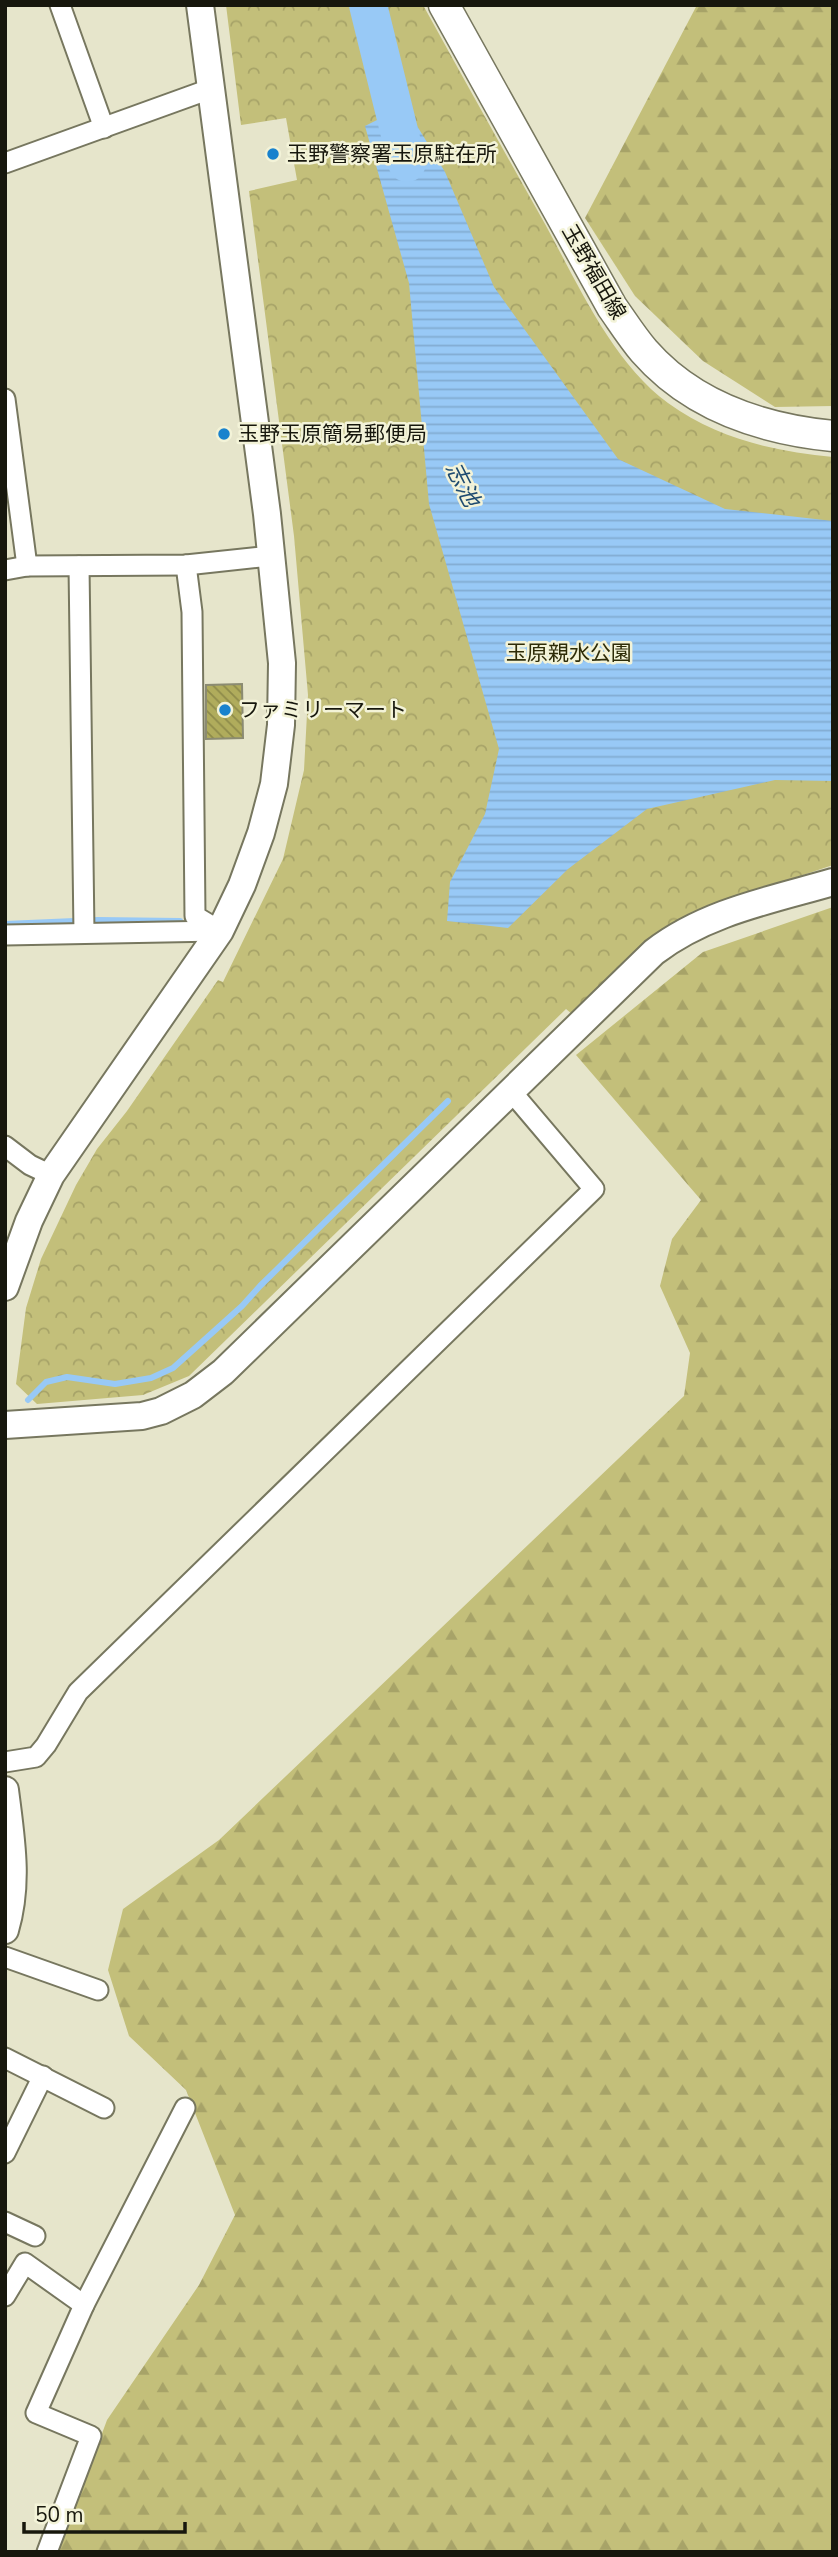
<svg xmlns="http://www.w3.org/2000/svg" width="838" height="2557" font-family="'Nunito Sans','Noto Sans JP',sans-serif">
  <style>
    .forest { fill: url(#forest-firs) }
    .park { fill: url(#park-crowns) }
    .water { fill: url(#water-rules) }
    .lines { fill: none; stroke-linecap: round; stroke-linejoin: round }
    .stream { stroke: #98c9f6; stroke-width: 6 }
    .river { stroke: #98c9f6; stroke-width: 38 }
    .building { fill: url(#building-back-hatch); stroke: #8b8b72; stroke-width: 2 }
    .street-casing { stroke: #77775f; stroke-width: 23 }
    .secondary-casing { stroke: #77775f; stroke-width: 30 }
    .primary-casing { stroke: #77775f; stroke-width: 33 }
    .street { stroke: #fff; stroke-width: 19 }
    .secondary { stroke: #fff; stroke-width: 26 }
    .primary { stroke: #fff; stroke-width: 30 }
    .poi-dot { fill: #1982cd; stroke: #f3f3d8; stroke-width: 2.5 }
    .labels { text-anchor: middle; stroke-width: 5; stroke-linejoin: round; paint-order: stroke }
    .poi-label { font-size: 21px; fill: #17170d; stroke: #f3f3d8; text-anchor: start }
    .street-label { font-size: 21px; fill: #17170d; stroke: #f3f3d8 }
    .park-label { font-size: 21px; fill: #2e2c08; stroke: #f3f3d8 }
    .water-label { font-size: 23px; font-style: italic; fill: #1e4b70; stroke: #f3f3d8 }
  </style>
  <defs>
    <pattern id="forest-firs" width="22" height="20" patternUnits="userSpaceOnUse" patternTransform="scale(1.75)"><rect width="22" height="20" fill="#c3bf7a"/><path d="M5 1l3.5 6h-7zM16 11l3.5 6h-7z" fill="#a7a368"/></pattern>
    <pattern id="park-crowns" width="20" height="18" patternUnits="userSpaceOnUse" patternTransform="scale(1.75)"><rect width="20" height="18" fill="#c3bf7a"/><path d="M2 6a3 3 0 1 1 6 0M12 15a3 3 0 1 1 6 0" fill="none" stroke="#a7a368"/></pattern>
    <pattern id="water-rules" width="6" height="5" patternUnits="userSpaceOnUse" patternTransform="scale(1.75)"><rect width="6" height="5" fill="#98c9f6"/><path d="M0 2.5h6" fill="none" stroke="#82acd2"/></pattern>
    <pattern id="building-back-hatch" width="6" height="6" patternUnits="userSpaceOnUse" patternTransform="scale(1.75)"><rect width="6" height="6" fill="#b0ac5c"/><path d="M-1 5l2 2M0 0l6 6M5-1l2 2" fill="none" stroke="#8e8b4a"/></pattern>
  </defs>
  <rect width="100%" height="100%" fill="#e6e5cb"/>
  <!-- forest -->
  <g class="forest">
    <path d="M697 5H833V406L775 407 703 361 635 296 585 218Z"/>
    <path d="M833 907V2552H58L107 2420 199 2285 235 2215 186 2090 129 2036 108 1970 123 1909 219 1840 684 1396 690 1353 660 1286 672 1239 701 1200 576 1055 703 952Z"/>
  </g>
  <!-- park -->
  <path class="park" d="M226 5H423C463 78 504 151 545 224 578 284 612 362 668 403 718 439 773 451 833 457V865L692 912 643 944 572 1014 566 1009 189 1376 143 1395 37 1404 16 1384 26 1308 41 1259 76 1185 97 1149 127 1111 218 980 223 982 283 859 304 770 308 695 294 536 249 191 297 180 286 118 241 125Z"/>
  <!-- water -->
  <path class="water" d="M405 106 445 172 494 287 618 459 725 509 833 521V781L775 780 647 809 568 869 508 928 447 921 450 882 485 814 499 749 429 504 409 283 365 126Z"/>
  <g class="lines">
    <!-- stream -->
    <g class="stream">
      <path d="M5 924 98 920 180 921"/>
      <path d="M28 1400 46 1382 67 1377 115 1384 151 1378 173 1368 242 1306 260 1286 448 1101"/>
    </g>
    <!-- river -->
    <path class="river" d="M368 5 407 163"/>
  </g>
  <!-- building -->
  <path class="building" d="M242 684 243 738 206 739V685Z"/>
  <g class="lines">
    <!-- street casing -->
    <g class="street-casing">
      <g id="street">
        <path d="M60 5 104 128"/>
        <path d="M5 163 210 89"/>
        <path d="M5 399 27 566"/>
        <path d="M186 565 192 612 195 916 220 931"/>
        <path d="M79 566 84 932"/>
        <path d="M5 570 27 566 186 565 270 556"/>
        <path d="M5 935 218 931"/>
        <path d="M5 1146 30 1165 51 1175"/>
        <path d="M5 1762 36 1757 46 1745 78 1692 594 1189 510 1090"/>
        <path d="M5 1957 98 1990"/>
        <path d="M5 2058 104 2108"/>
        <path d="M5 2153 43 2076"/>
        <path d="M5 2222 35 2236"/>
        <path d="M5 2296 25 2263 84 2305"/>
        <path d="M47 2552 91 2436 36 2413 84 2305 185 2108"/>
      </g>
    </g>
    <!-- secondary casing -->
    <g class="secondary-casing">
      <g id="secondary">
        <path d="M5 1287 29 1221 51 1175 220 931 242 885 261 833 274 784 281 725 282 663 267 514 200 5"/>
        <path d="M5 1425 142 1416 161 1411 193 1395 223 1372 654 952C706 912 771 900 833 882"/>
        <path d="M5 1790C11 1838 19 1883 5 1930"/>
      </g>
    </g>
    <!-- primary casing -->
    <g class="primary-casing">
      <path id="primary" d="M444 5 612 307C622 321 632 337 644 351 692 406 762 429 833 436"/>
    </g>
    <!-- street -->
    <use href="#street" class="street"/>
    <!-- secondary -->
    <use href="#secondary" class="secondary"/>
    <!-- primary -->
    <use href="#primary" class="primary"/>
  </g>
  <!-- markers -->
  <g class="poi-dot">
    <circle cx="273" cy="154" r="7"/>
    <circle cx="224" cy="434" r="7"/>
    <circle cx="225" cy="710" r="7"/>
  </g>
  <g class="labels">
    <!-- poi labels -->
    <g class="poi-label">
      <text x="287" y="161">玉野警察署玉原駐在所</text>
      <text x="238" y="441">玉野玉原簡易郵便局</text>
      <text x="239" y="717">ファミリーマート</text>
    </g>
    <!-- street labels -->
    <g class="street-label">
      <text transform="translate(594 272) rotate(60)" y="7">玉野福田線</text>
    </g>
    <!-- park labels -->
    <g class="park-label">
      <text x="569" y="660">玉原親水公園</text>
    </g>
    <!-- water labels -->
    <g class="water-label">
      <text transform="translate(463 484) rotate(63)" y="8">志池</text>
    </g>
  </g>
  <!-- border -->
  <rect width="838" height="2557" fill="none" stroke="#17170d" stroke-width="14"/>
  <!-- scale -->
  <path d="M24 2522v10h161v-10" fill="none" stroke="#17170d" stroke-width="3.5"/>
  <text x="35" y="2522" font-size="21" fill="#17170d" stroke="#f3f3d8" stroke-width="5" paint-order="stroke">50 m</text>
</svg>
